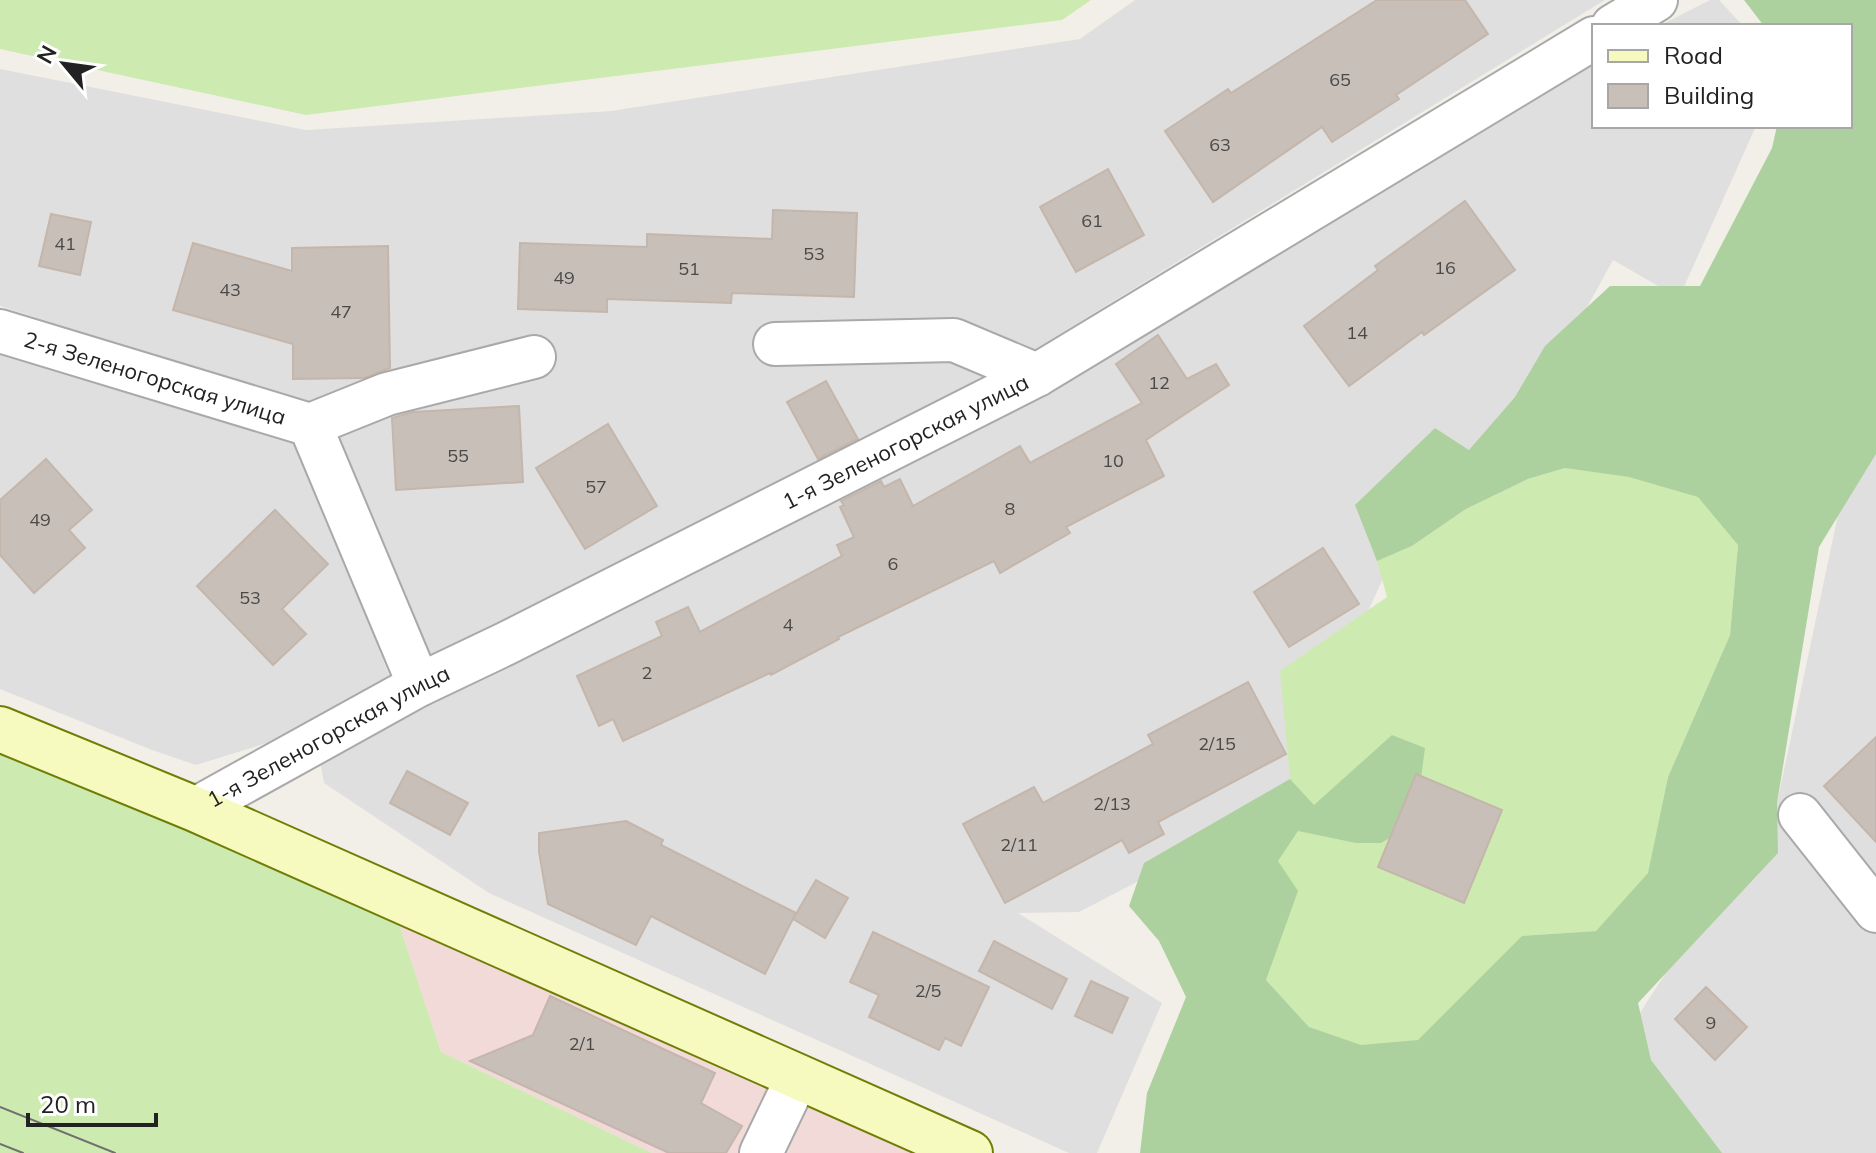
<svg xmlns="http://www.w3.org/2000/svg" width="1876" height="1153" font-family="Mulish,sans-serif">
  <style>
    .residential { fill: #e0dfdf }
    .commercial { fill: #f2dad9 }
    .grass { fill: #cdebb0 }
    .forest { fill: #add19e }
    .building { fill: #c7bfb8; stroke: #c4b6ab; stroke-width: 2 }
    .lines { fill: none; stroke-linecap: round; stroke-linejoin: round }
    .street-casing { stroke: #a9a9a9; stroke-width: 46 }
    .secondary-casing { stroke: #707d05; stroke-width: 48 }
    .street { stroke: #fff; stroke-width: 42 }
    .secondary { stroke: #f7fabf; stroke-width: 44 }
    .tram { stroke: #707070; stroke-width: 2 }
    .labels { text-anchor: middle; stroke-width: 7; stroke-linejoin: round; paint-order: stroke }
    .number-label { font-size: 18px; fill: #4b4948 }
    .street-label { font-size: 22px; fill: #222; stroke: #fff }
  </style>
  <rect width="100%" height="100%" fill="#f2efe9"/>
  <!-- residential -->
  <g class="residential">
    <path d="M1135 0H1605L978 384 433 659 320 410 0 306V69L306 130 611 111 1080 39Z"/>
    <path d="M1710 0H1719L1743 26H1659Z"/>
    <path d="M1594 61V126H1756L1679 298 1613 260 1522 426 1412 516 1351 648 1312 791 1079 912 1018 913 1162 1003 1097 1153H1069L489 893 324 783 320 761 1038 397Z"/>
    <path d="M0 342 297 439 392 683 267 743 196 765 152 750 0 689Z"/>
    <path d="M1876 439V1153H1685L1609 1060 1777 803 1846 477Z"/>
  </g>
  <!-- commercial -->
  <path class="commercial" d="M398 921 924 1153H652L441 1052Z"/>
  <!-- grass -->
  <g class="grass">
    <path d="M0 0H1091L1062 20 306 115 0 49Z"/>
    <path d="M1706 465 1738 545 1730 635 1668 777 1649 873 1596 931 1522 936 1454 1088 1309 1027 1266 980 1278 861 1290 779 1280 671 1387 597 1377 561 1412 546 1466 509 1528 479 1565 468Z"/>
    <path d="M0 750 186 826 398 921 441 1052 652 1153H0Z"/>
  </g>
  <!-- forest -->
  <path class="forest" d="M1744 0H1876V454L1819 547 1777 803 1778 853 1638 1003 1651 1060 1722 1153H1140L1147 1093 1186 997 1159 941 1129 906 1144 863 1290 779 1314 805 1392 735 1425 748 1415 823 1381 843H1356L1298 831 1278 861 1298 891 1266 980 1309 1027 1361 1045 1418 1040 1522 936 1596 931 1648 873 1668 777 1730 635 1738 545 1698 497 1629 477 1565 468 1528 479 1466 509 1412 546 1377 561 1355 505 1435 428 1469 450 1515 397 1545 346 1610 286H1700L1772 148 1777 126H1850V26H1764Z"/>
  <!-- building -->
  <g class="building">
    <path d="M1377 0H1465L1488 34 1396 95 1399 99 1332 142 1322 127 1213 202 1165 131 1228 89 1231 93Z"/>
    <path d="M1108 169 1144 235 1076 272 1040 207Z"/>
    <path d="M1465 201 1515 270 1424 335 1422 332 1349 386 1304 326 1378 270 1375 266Z"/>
    <path d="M773 210 857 213 854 297 732 293 731 303 607 299V312L518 309 520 243 647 247V234L772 239Z"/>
    <path d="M51 214 91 222 80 275 39 266Z"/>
    <path d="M193 243 292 271V248L388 246 390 368 364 378 293 379V344L173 310Z"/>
    <path d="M1158 335 1187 379 1216 364 1229 385 1146 440 1164 476 1066 527 1070 533 1000 573 994 561 838 637 839 639 771 675 770 673 623 741 613 719 599 726 577 676 662 636 656 622 688 607 700 632 842 556 837 545 854 537 840 507 844 505 841 501 881 481 884 487 900 479 913 506 1020 446 1030 463 1142 403 1116 364Z"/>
    <path d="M826 381 858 439 818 459 787 402Z"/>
    <path d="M519 406 523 482 396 490 392 418 413 412Z"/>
    <path d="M608 424 657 506 585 549 536 468Z"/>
    <path d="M46 459 92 510 69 530 85 548 34 593 0 555V500Z"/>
    <path d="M275 510 328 564 282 609 306 634 273 665 197 586Z"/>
    <path d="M1323 548 1359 604 1289 647 1254 592Z"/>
    <path d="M1248 682 1286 754 1158 822 1164 834 1129 853 1122 840 1005 903 963 824 1034 787 1043 803 1153 744 1148 735Z"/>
    <path d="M1876 737V842L1824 786Z"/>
    <path d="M407 771 468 803 450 835 390 803Z"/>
    <path d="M1416 774 1502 810 1464 903 1378 867Z"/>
    <path d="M626 821 663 840 661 845 796 913 765 974 651 916 636 945 548 904 539 852V833Z"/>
    <path d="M816 880 848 898 825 938 793 919Z"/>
    <path d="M873 932 989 987 961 1046 945 1038 939 1050 869 1017 879 995 850 982Z"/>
    <path d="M994 941 1067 979 1052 1009 979 971Z"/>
    <path d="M1091 981 1128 998 1112 1033 1075 1016Z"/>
    <path d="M1706 987 1747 1027 1715 1060 1675 1019Z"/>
    <path d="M550 996 715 1073 701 1103 742 1126 726 1153H669L470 1061 533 1035Z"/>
  </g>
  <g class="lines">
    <!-- street casing -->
    <g class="street-casing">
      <g id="street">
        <path d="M1613 26 1656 0"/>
        <path id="s1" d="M0 331 310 425 419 685"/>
        <path d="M775 344 954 340 1037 375"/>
        <path d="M310 425 387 394 534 357"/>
        <path id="s2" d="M195 809 419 685 505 644 1037 375 1594 38"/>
        <path d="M1800 815 1876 911"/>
        <path d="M761 1153 798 1076"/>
      </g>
    </g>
    <!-- secondary casing -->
    <g class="secondary-casing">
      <path id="secondary" d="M0 729 195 809 970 1153"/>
    </g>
    <!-- street -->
    <use href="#street" class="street"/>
    <!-- secondary -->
    <use href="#secondary" class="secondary"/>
    <!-- tram -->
    <g class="tram">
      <path d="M0 1107 115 1153"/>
      <path d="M0 1144 23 1153"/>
    </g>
  </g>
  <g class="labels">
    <!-- number labels -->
    <g class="number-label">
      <text x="1340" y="86">65</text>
      <text x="1220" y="151">63</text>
      <text x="1092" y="227">61</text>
      <text x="65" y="250">41</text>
      <text x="814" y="260">53</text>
      <text x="1445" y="274">16</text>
      <text x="689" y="275">51</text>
      <text x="564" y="284">49</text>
      <text x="230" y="296">43</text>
      <text x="341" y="318">47</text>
      <text x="1357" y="339">14</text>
      <text x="1159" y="389">12</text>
      <text x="458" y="462">55</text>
      <text x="1113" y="467">10</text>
      <text x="596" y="493">57</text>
      <text x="1010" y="515">8</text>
      <text x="40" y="526">49</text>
      <text x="893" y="570">6</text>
      <text x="250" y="604">53</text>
      <text x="788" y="631">4</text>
      <text x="647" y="679">2</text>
      <text x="1217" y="750">2/15</text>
      <text x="1112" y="810">2/13</text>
      <text x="1019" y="851">2/11</text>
      <text x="928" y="997">2/5</text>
      <text x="1711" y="1029">9</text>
      <text x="582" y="1050">2/1</text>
    </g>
    <!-- street labels -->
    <g class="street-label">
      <text dy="8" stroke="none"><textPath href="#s1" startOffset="162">2-я Зеленогорская улица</textPath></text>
      <text dy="8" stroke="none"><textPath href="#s2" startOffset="800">1-я Зеленогорская улица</textPath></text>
      <text dy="8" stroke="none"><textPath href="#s2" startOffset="152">1-я Зеленогорская улица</textPath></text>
    </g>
  </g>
  <!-- legend -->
  <rect x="1592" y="24" width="260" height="104" fill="#ffffff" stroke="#a7a7a7" stroke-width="2"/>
  <rect x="1608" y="50" width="40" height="12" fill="#f7fabf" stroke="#a7a7a7" stroke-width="2"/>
  <text x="1664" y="64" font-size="24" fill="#222222">Road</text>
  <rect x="1608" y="84" width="40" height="24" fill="#c7bfb8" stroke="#a7a7a7" stroke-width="2"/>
  <text x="1664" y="104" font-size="24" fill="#222222">Building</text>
  <!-- north arrow -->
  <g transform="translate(64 64) rotate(299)" stroke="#ffffff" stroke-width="6" paint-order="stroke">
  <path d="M0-6L14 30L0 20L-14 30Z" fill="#222222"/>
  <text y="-12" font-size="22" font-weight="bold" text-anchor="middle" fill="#222222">N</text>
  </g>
  <!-- scale -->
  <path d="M28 1113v12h128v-12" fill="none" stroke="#222222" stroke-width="4"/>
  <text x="40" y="1113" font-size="24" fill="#222222" stroke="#ffffff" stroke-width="6" paint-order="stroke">20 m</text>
</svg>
